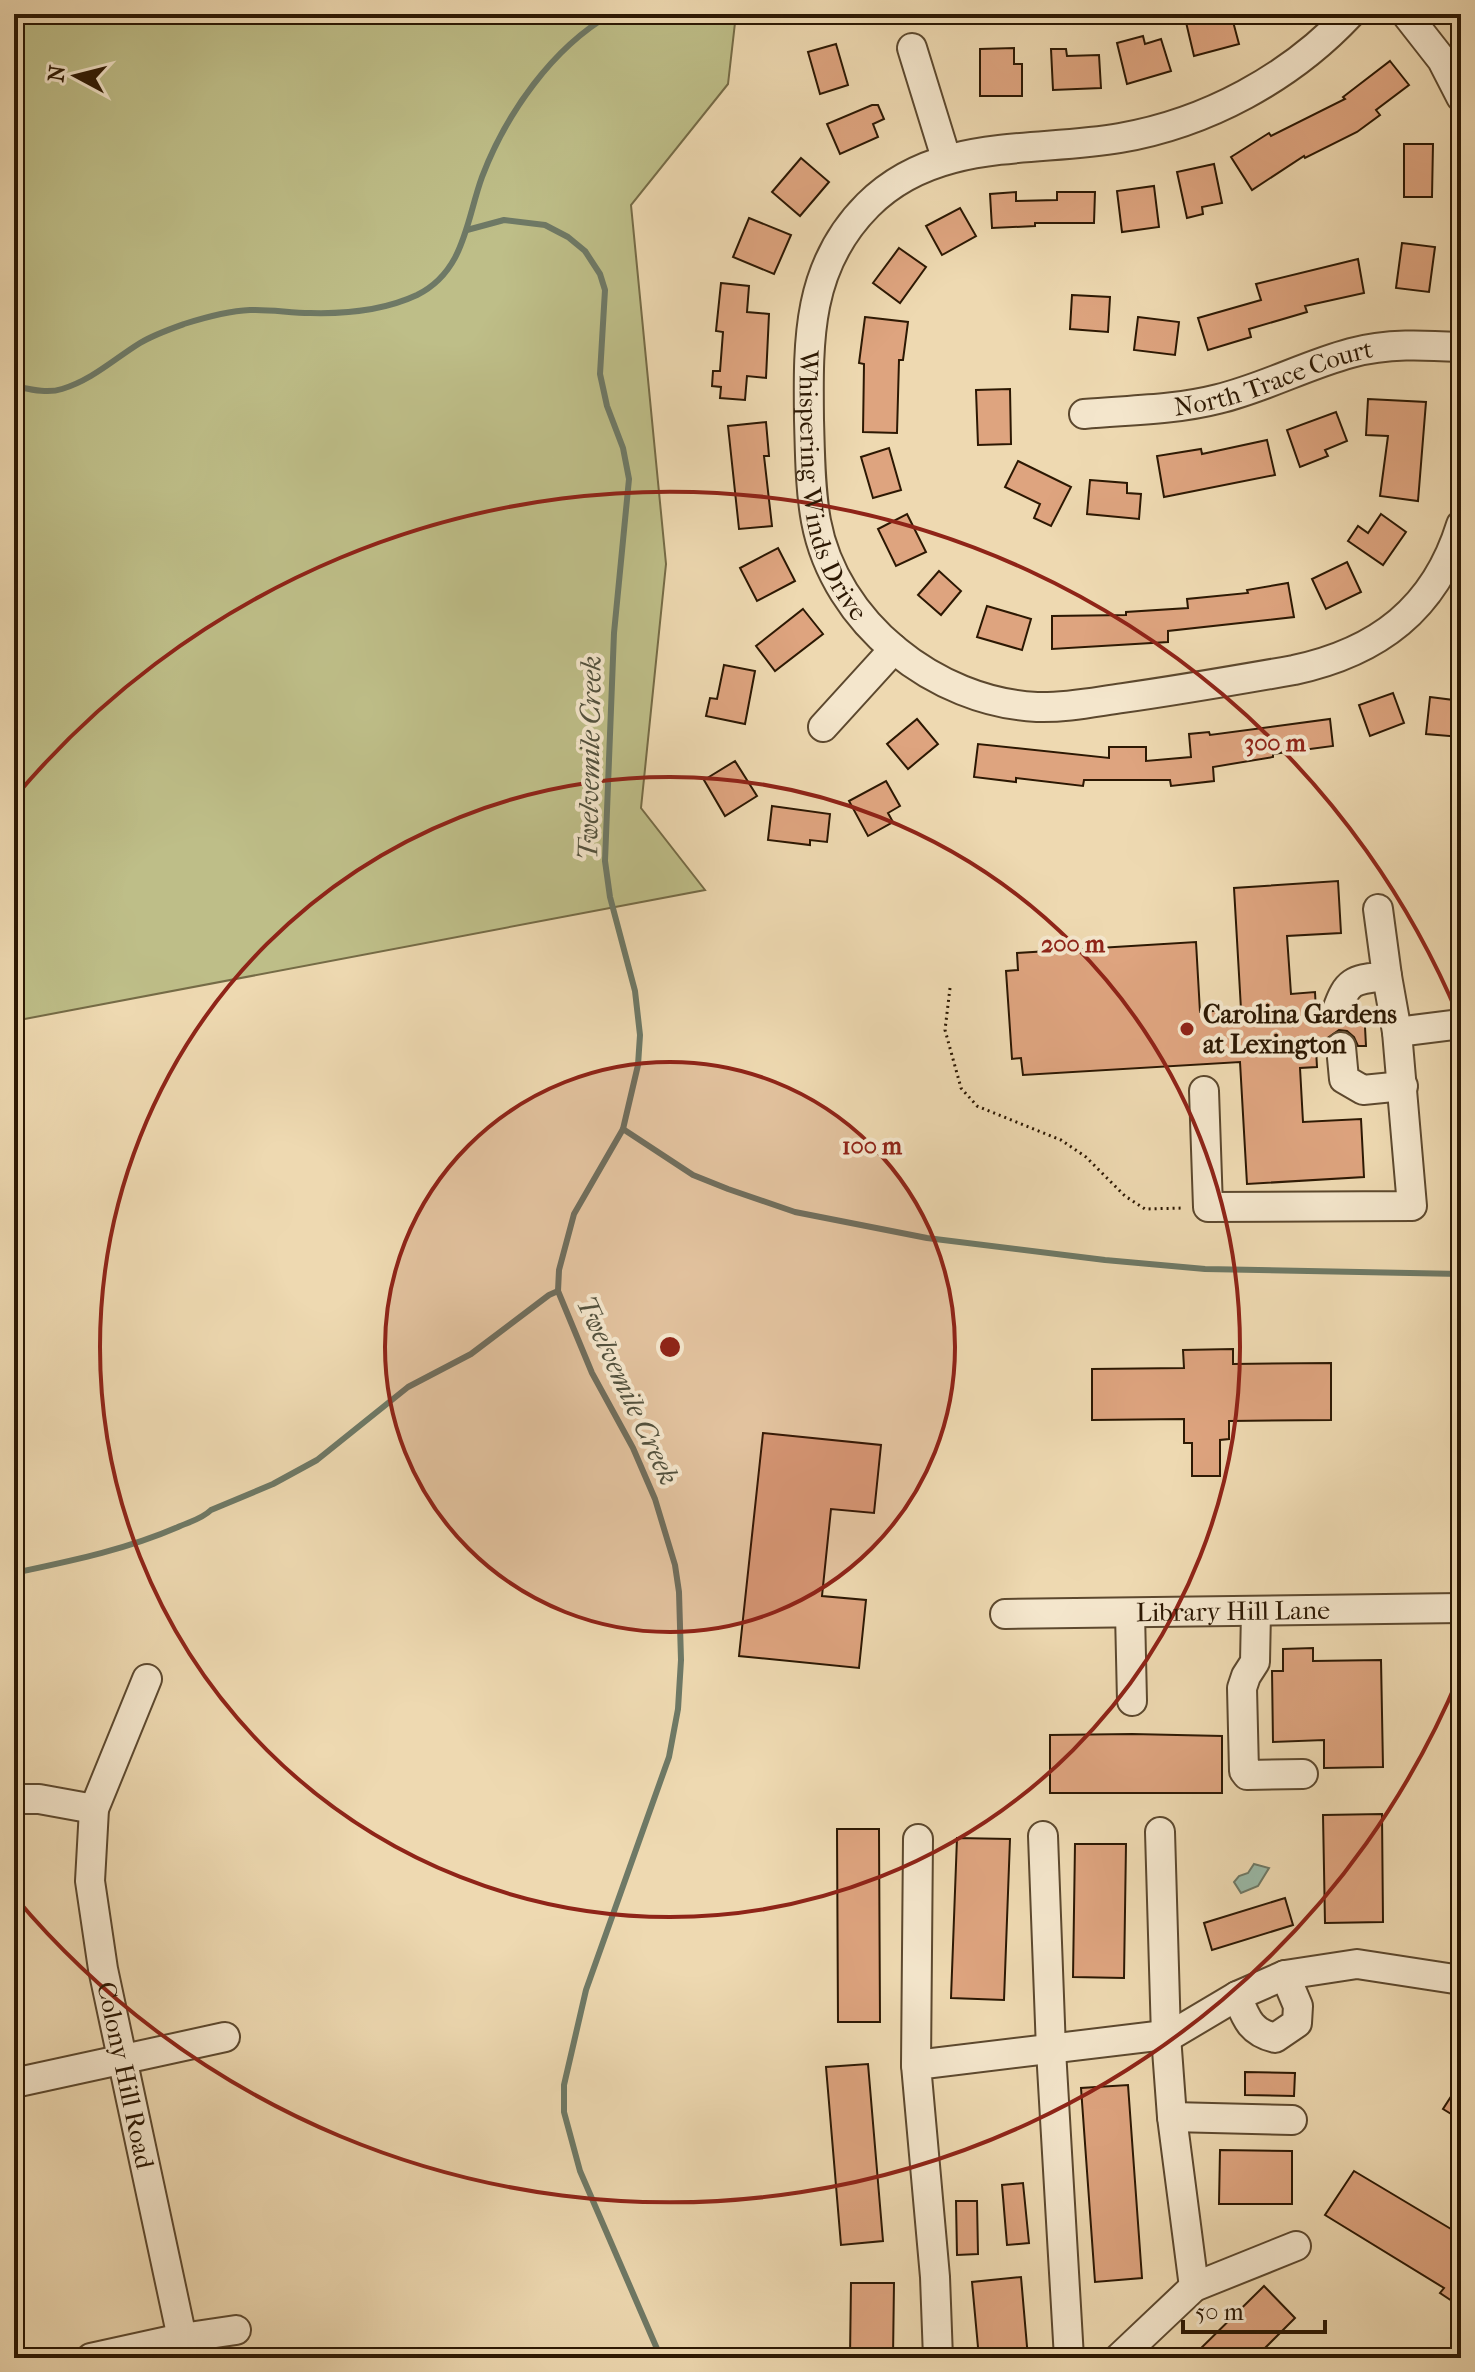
<svg xmlns="http://www.w3.org/2000/svg" width="1475" height="2372" font-family="'IM FELL French Canon',serif">
  <style>
    .green { fill: #bebe88; stroke: #756b46; stroke-width: 2 }
    .water { fill: #9abaa8; stroke: #6e7966; stroke-width: 2 }
    .lines { fill: none; stroke-linecap: round; stroke-linejoin: round }
    .stream { stroke: #6e7966; stroke-width: 6 }
    .building { fill: #dea47f; stroke: #2c1803; stroke-width: 2 }
    .minor-casing { stroke: #5c482e; stroke-width: 32 }
    .path { stroke: #2c1803; stroke-width: 3; stroke-dasharray: 2 4; stroke-linecap: butt }
    .minor { stroke: #f4e6cc; stroke-width: 28 }
    .ring { fill: none; stroke: #8f2418; stroke-width: 4 }
    .poi-dot { fill: #8f2418; stroke: #f4e6cc; stroke-width: 3 }
    .labels { text-anchor: middle; stroke-width: 8; stroke-linejoin: round; paint-order: stroke }
    .street-label { font-size: 26px; fill: #2c1803; stroke: #f4e6cc }
    .poi-label { font-size: 26px; font-weight: bold; fill: #2c1803; stroke: #f4e6cc; text-anchor: start }
    .water-label { font-size: 28px; font-style: italic; fill: #52513d; stroke: #f4e6cc }
    .centre { fill: #8f2418; stroke: #f4e6cc; stroke-width: 4 }
    .ring-label { font-size: 24px; text-anchor: middle; font-weight: bold; fill: #8f2418; stroke: #f4e6cc; stroke-width: 8; stroke-linejoin: round; paint-order: stroke }
  </style>
  <rect width="100%" height="100%" fill="#eed9b1"/>
  <filter id="stains"><feTurbulence type="fractalNoise" baseFrequency=".0025" numOctaves="4"/><feColorMatrix values="0 0 0 0 .2 0 0 0 0 .09 0 0 0 0 .02 0 0 0 .5 -.17"/></filter>
  <radialGradient id="worn" r=".72"><stop offset=".6" stop-color="#630" stop-opacity="0"/><stop offset="1" stop-color="#630" stop-opacity=".3"/></radialGradient>
  <!-- green -->
  <path class="green" d="M14 14H736L728 84 631 205 666 564 641 808 705 890 14 1021V821L19 625 14 619Z"/>
  <!-- water -->
  <path class="water" d="M1254 1864 1269 1868 1258 1886 1241 1893 1234 1882 1239 1876 1248 1873Z"/>
  <g class="lines">
    <!-- stream -->
    <g class="stream">
      <path d="M467 230 504 220 545 225 568 237 585 251 600 274 605 290 600 374 607 406 623 448 629 479 614 633 605 861 610 897 635 991 640 1035 638 1065 623 1129 574 1214 559 1270 558 1291 592 1373 633 1448 655 1499 675 1565 679 1592 681 1660 678 1709 669 1757 586 1990 564 2085V2112L580 2171 661 2358"/>
      <path d="M14 386C29 389 47 394 62 389 92 380 114 359 140 343 153 335 170 329 184 324 206 317 227 311 250 310 270 309 290 313 310 313 345 314 385 310 417 295 465 271 466 221 482 177 506 114 552 48 611 14"/>
      <path d="M623 1129 693 1175 728 1189 795 1212 927 1238 1105 1260 1205 1269 1461 1274"/>
      <path d="M14 1573C70 1561 125 1550 178 1527 189 1522 202 1519 211 1510L273 1484 317 1460 408 1387 471 1354 549 1295 558 1291"/>
    </g>
  </g>
  <!-- building -->
  <g class="building">
    <path d="M1200 14H1231L1239 44 1194 56 1185 18Z"/>
    <path d="M1143 36 1145 44 1161 39 1171 71 1127 84 1117 43Z"/>
    <path d="M836 44 848 85 820 94 808 52Z"/>
    <path d="M1014 48V64H1022V96H980V49Z"/>
    <path d="M1051 49H1066L1067 56 1099 55 1101 88 1053 90Z"/>
    <path d="M1390 61 1409 85 1376 110 1380 115 1357 132 1305 158 1304 156 1252 190 1231 157 1269 133 1271 136 1345 99 1343 97Z"/>
    <path d="M872 105H878L884 119 873 124 878 137 840 154 827 124Z"/>
    <path d="M1404 144H1433L1432 197H1404Z"/>
    <path d="M801 158 829 182 800 216 772 192Z"/>
    <path d="M1214 164 1222 203 1202 207 1203 214 1187 218 1177 172Z"/>
    <path d="M1154 186 1159 227 1122 232 1117 191Z"/>
    <path d="M1016 192V201L1057 200V192H1095L1094 223H1035V226L992 228 990 194Z"/>
    <path d="M960 208 976 236 942 255 926 226Z"/>
    <path d="M749 218 791 235 774 274 733 257Z"/>
    <path d="M1402 243 1435 247 1429 292 1396 288Z"/>
    <path d="M899 248 926 267 900 303 873 283Z"/>
    <path d="M1358 259 1364 293 1305 306 1307 312 1249 329 1251 337 1208 350 1198 318 1261 300 1256 284Z"/>
    <path d="M721 283 749 286 747 312 769 314 766 378 747 376 745 400 720 398 721 387 712 386 713 371H720L723 332 716 331Z"/>
    <path d="M1072 295 1110 297 1108 332 1070 329Z"/>
    <path d="M865 317 908 322 903 360H899L897 433 863 432 864 364 859 363Z"/>
    <path d="M1138 317 1179 322 1175 355 1134 350Z"/>
    <path d="M1010 389 1011 444 978 445 976 390Z"/>
    <path d="M1368 399 1426 402 1418 501 1380 496 1388 436 1366 435Z"/>
    <path d="M1336 412 1347 441 1325 450 1328 456 1300 467 1287 430Z"/>
    <path d="M766 422 769 456H764L772 526 739 529 728 426Z"/>
    <path d="M1267 440 1275 475 1164 497 1157 456 1201 449 1202 454Z"/>
    <path d="M889 448 901 490 873 498 861 457Z"/>
    <path d="M1018 461 1071 487 1051 526 1034 518 1040 504 1005 487Z"/>
    <path d="M1090 480 1127 483V493L1141 494 1139 519 1087 514Z"/>
    <path d="M907 514 926 552 896 566 878 529Z"/>
    <path d="M1381 514 1406 532 1383 565 1348 541 1358 526 1368 533Z"/>
    <path d="M778 548 795 581 757 601 740 568Z"/>
    <path d="M1347 562 1361 592 1326 609 1312 579Z"/>
    <path d="M939 571 961 591 941 615 918 595Z"/>
    <path d="M1288 583 1294 617 1168 631V642L1052 649V616L1126 615V612L1188 608 1187 599 1248 593 1247 590Z"/>
    <path d="M987 606 1031 619 1022 650 977 637Z"/>
    <path d="M803 609 823 634 775 671 756 646Z"/>
    <path d="M724 665 755 671 745 724 706 716 710 698 717 699Z"/>
    <path d="M1393 693 1404 723 1370 736 1359 705Z"/>
    <path d="M1430 697 1461 701V737L1426 734Z"/>
    <path d="M917 719 938 744 908 769 887 744Z"/>
    <path d="M1330 719 1333 746 1273 754V757L1213 767 1214 781 1171 786 1170 780H1084L1083 786 1016 778V782L974 777 978 744 1109 758V747H1146V761L1191 757 1189 734 1209 732 1210 735Z"/>
    <path d="M735 761 757 796 725 816 704 780Z"/>
    <path d="M886 781 900 806 888 813 893 822 868 836 849 801Z"/>
    <path d="M772 806 830 814 827 842 810 840V845L768 840Z"/>
    <path d="M1338 881 1341 933 1287 936 1291 994 1315 992 1316 1011H1320L1323 1020 1332 1026 1347 1024 1356 1009 1364 1008 1366 1046H1358L1354 1037 1347 1031 1339 1030 1326 1039 1324 1048 1316 1049 1317 1067 1300 1068 1303 1122 1361 1119 1364 1177 1247 1184 1240 1062 1023 1075 1021 1058 1012 1059 1006 971 1018 970 1017 953 1196 942 1200 1012 1241 1009 1234 888Z"/>
    <path d="M1233 1349V1364L1331 1363V1420L1229 1421V1439L1220 1440V1476H1192V1443H1184V1419L1092 1420V1369L1184 1368 1183 1350Z"/>
    <path d="M763 1433 881 1445 874 1513 831 1509 822 1596 866 1600 859 1668 739 1656Z"/>
    <path d="M1313 1648V1661L1381 1660 1383 1767 1324 1768V1740L1273 1742 1272 1671H1283V1649Z"/>
    <path d="M1132 1734 1222 1736V1793H1050V1735Z"/>
    <path d="M1382 1814 1383 1922 1325 1923 1323 1815Z"/>
    <path d="M837 1829H879L880 2022H838Z"/>
    <path d="M957 1838 1010 1839 1004 2000 951 1998Z"/>
    <path d="M1075 1844H1126L1124 1978 1073 1977Z"/>
    <path d="M1285 1898 1293 1925 1212 1950 1204 1923Z"/>
    <path d="M868 2064 883 2241 841 2245 826 2067Z"/>
    <path d="M1245 2072 1295 2073 1294 2096 1245 2095Z"/>
    <path d="M1461 2081V2120L1443 2109Z"/>
    <path d="M1128 2085 1142 2278 1095 2282 1081 2088Z"/>
    <path d="M1220 2150 1292 2151V2204H1219Z"/>
    <path d="M1354 2171 1461 2235V2307L1440 2293 1444 2288 1325 2215Z"/>
    <path d="M1023 2183 1029 2243 1007 2245 1002 2185Z"/>
    <path d="M956 2201H977L978 2254 957 2255Z"/>
    <path d="M1021 2277 1028 2358H979L972 2282Z"/>
    <path d="M851 2283H894L893 2358H850Z"/>
    <path d="M1264 2286 1295 2318 1255 2358H1191Z"/>
  </g>
  <g class="lines">
    <!-- minor casing -->
    <g class="minor-casing">
      <g id="minor">
        <path id="s1" d="M1350 14C1290 78 1207 123 1120 138 1033 153 936 137 868 205 807 266 808 339 809 420 810 453 810 488 816 521 835 623 935 702 1037 707 1066 708 1094 702 1123 698 1180 690 1237 680 1294 670 1378 652 1435 609 1461 525"/>
        <path d="M1406 14 1442 60 1461 97"/>
        <path d="M912 48 946 158"/>
        <path id="s2" d="M1084 414C1129 410 1175 410 1218 399 1264 388 1306 365 1351 353 1387 343 1424 345 1461 347"/>
        <path d="M823 727 894 649"/>
        <path d="M1337 1010C1348 978 1355 980 1387 976L1378 909"/>
        <path d="M1397 1032 1461 1024"/>
        <path d="M1341 1047 1344 1079 1363 1090 1403 1086"/>
        <path d="M1204 1091 1208 1207 1412 1206 1397 1032 1387 976"/>
        <path d="M1256 1611 1255 1662 1246 1676 1242 1688 1244 1771 1247 1775 1303 1774"/>
        <path d="M1130 1613 1132 1701"/>
        <path id="s3" d="M1005 1614 1461 1608"/>
        <path id="s4" d="M147 1679 94 1809 90 1881 103 1969 182 2338"/>
        <path d="M14 1799H39L94 1809"/>
        <path d="M1160 1832 1166 2036 1172 2117 1194 2287"/>
        <path d="M1043 1836 1051 2050 1069 2358"/>
        <path d="M1237 1996C1246 2018 1250 2032 1275 2038L1297 2023 1298 2006 1285 1975"/>
        <path d="M916 2065 918 1839"/>
        <path d="M14 2083 225 2037"/>
        <path d="M1172 2117 1292 2120"/>
        <path d="M91 2358 182 2338 236 2330"/>
        <path d="M938 2358 935 2277 916 2065 1173 2034 1237 1996 1285 1975 1357 1964 1461 1980"/>
        <path d="M1119 2358 1194 2287 1296 2246"/>
      </g>
    </g>
    <!-- path -->
    <path class="path" d="M950 988 945 1030 961 1088 977 1106 1061 1140 1086 1157 1125 1196 1145 1209 1184 1208"/>
    <!-- minor -->
    <use href="#minor" class="minor"/>
  </g>
  <!-- distance rings -->
  <circle cx="670" cy="1347" r="285" fill="#8f2418" fill-opacity=".12"/>
  <g class="ring">
    <circle cx="670" cy="1347" r="285"/>
    <circle cx="670" cy="1347" r="570"/>
    <path d="M1460 1674A855 855 0 0 1 15 1897M15 797A855 855 0 0 1 1460 1020"/>
  </g>
  <!-- markers -->
  <circle class="poi-dot" cx="1187" cy="1029" r="8"/>
  <g class="labels">
    <!-- street labels -->
    <g class="street-label">
      <text dy="9" stroke="none"><textPath href="#s2" startOffset="194">North Trace Court</textPath></text>
      <text dy="9" stroke="none"><textPath href="#s1" startOffset="832">Whispering Winds Drive</textPath></text>
      <text dy="9" stroke="none"><textPath href="#s3" startOffset="228">Library Hill Lane</textPath></text>
      <text dy="9" stroke="none"><textPath href="#s4" startOffset="410">Colony Hill Road</textPath></text>
    </g>
    <!-- poi labels -->
    <g class="poi-label">
      <text x="1203" y="1023">Carolina Gardens<tspan x="1203" dy="30">at Lexington</tspan></text>
    </g>
    <!-- water labels -->
    <g class="water-label">
      <text transform="translate(589 758) rotate(-89)" y="10">Twelvemile Creek</text>
      <text transform="translate(628 1390) rotate(65)" y="10">Twelvemile Creek</text>
    </g>
  </g>
  <circle cx="670" cy="1347" r="12" class="centre"/>
  <g class="ring-label">
    <text x="1275" y="751">300 m</text>
    <text x="1073" y="952">200 m</text>
    <text x="872" y="1154">100 m</text>
  </g>
  <!-- margin -->
  <rect width="1475" height="2372" fill="none" stroke="#eed9b1" stroke-width="48"/>
  <rect x="16" y="16" width="1443" height="2340" fill="none" stroke="#2c1803" stroke-width="4"/>
  <rect x="24" y="24" width="1427" height="2324" fill="none" stroke="#2c1803" stroke-width="2"/>
  <!-- north arrow -->
  <g transform="translate(76 76) rotate(277)" stroke="#f4e6cc" stroke-width="6" paint-order="stroke">
  <path d="M0-6L14 30L0 20L-14 30Z" fill="#2c1803"/>
  <text y="-12" font-size="22" font-weight="bold" text-anchor="middle" fill="#2c1803">N</text>
  </g>
  <!-- scale -->
  <path d="M1183 2320v12h142v-12" fill="none" stroke="#2c1803" stroke-width="4"/>
  <text x="1195" y="2320" font-size="24" fill="#2c1803" stroke="#f4e6cc" stroke-width="6" paint-order="stroke">50 m</text>
  <rect width="100%" height="100%" filter="url(#stains)"/>
  <rect width="100%" height="100%" fill="url(#worn)"/>
</svg>
